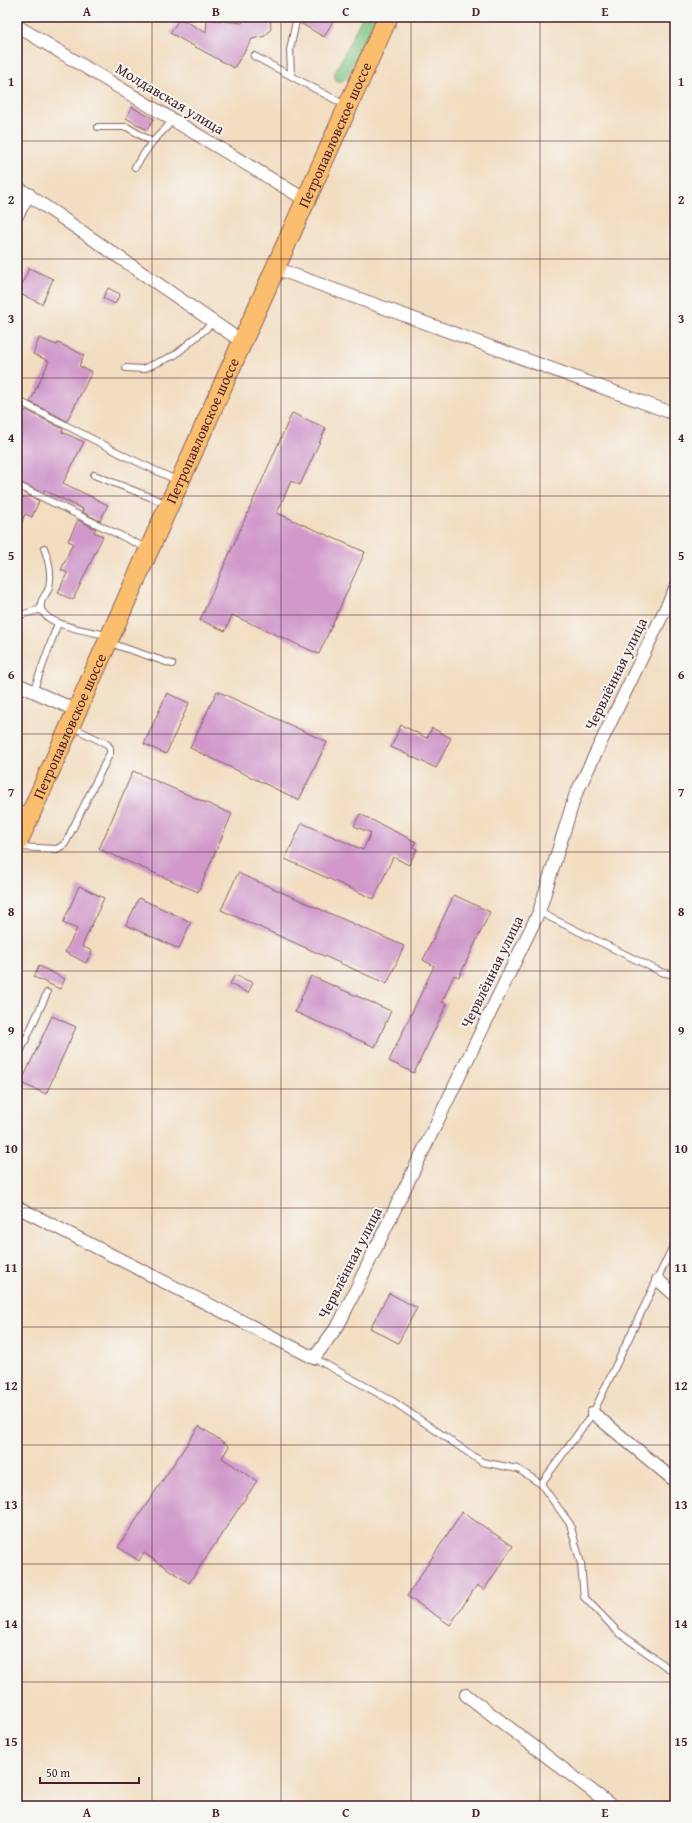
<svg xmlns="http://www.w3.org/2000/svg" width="692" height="1823" font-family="'Gentium Book Plus',serif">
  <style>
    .green { fill: #7ec581; stroke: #647256 }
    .building { fill: #d099ca }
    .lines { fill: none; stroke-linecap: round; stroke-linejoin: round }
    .lane-casing { stroke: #856260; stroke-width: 8 }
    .street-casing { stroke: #856260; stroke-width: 14 }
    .primary-casing { stroke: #856260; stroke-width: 21 }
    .lane { stroke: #fff; stroke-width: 6 }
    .street { stroke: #fff; stroke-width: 12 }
    .primary { stroke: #fabe6e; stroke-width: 19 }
    .grid { fill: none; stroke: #4a1f2b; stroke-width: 1; stroke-opacity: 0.55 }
    .labels { text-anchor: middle; stroke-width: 4; stroke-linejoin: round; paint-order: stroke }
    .street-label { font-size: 15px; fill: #4a1f2b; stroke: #f6f6f2 }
    .neatline { fill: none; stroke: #4a1f2b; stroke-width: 1.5 }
    .grid-label { font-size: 13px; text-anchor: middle; font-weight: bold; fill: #4a1f2b }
  </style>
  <rect width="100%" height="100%" fill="#f6f6f2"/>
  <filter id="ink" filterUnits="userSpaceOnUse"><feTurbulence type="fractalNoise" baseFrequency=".025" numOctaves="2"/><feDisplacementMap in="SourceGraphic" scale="8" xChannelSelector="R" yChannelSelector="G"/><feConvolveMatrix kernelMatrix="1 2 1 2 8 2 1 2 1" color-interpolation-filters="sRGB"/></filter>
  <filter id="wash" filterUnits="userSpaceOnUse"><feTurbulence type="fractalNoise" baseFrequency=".012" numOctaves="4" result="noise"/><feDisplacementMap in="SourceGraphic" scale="16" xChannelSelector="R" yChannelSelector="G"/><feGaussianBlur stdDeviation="0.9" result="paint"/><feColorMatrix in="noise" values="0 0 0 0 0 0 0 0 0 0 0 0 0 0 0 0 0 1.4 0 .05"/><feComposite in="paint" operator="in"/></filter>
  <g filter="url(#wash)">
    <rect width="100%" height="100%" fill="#f2ddc1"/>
    <!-- green -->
    <path class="green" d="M362 17H377L346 78 342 81H337L334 75Z"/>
    <g id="blocks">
      <!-- building -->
      <g class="building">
        <path d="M246 17H270L271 29 265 36 252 39 234 68 170 33 180 18 206 33 207 19 242 23Z"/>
        <path d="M298 17H335L324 37 300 23V19Z"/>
        <path d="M132 107 154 119 147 130 126 118Z"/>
        <path d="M29 268 53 279 42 304 18 293Z"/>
        <path d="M108 288 120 294 115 304 103 298Z"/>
        <path d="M39 338 57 345 58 343 84 355 79 366 92 372 67 421 30 402 49 361 33 354Z"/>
        <path d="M17 410 24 413 26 410 63 429 62 432 84 442 63 483 108 505 100 521 82 512 83 509 44 490 43 493 21 483 17 485Z"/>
        <path d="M292 413 326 428 300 485 291 481 277 513 365 552 319 654 232 615 225 631 200 620Z"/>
        <path d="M17 489 39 501 32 517 25 514 17 533Z"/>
        <path d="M78 520 96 529 94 532 103 536 73 600 58 593 67 573 61 570 73 543 68 541Z"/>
        <path d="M217 691 327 742 299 800 190 748Z"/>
        <path d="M167 693 189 703 166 754 144 744Z"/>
        <path d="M401 725 427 738 432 728 451 738 436 768 391 747Z"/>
        <path d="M133 771 232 814 198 892 99 849Z"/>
        <path d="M360 814 416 842 413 847 417 849 409 865 393 857 374 899 285 859 302 823 363 850 371 833 354 826Z"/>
        <path d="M238 873 404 946 387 984 221 910Z"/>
        <path d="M79 886 104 898 82 946 92 951 86 963 65 952 77 929 63 923Z"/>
        <path d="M454 895 490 912 459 977 454 975 442 1002 447 1004 414 1073 389 1061 434 966 423 960Z"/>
        <path d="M139 898 191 922 179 949 126 925Z"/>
        <path d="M39 966 65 979 60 989 34 977Z"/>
        <path d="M235 975 253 983 248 993 230 984Z"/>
        <path d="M311 976 391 1011 375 1047 295 1012Z"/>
        <path d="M52 1016 76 1027 46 1094 21 1083Z"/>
        <path d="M389 1293 417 1308 398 1343 370 1328Z"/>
        <path d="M199 1426 229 1446 222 1458 257 1481 189 1583 144 1553 139 1561 118 1547Z"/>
        <path d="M462 1512 513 1546 484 1590 477 1585 450 1625 407 1596Z"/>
      </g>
    </g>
  </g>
  <g filter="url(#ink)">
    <use href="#blocks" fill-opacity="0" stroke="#856260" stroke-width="1"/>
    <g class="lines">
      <!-- lane casing -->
      <g class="lane-casing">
        <g id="lane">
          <path d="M254 56 347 106"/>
          <path d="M291 75 290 50 296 21"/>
          <path d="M98 127H127L152 142"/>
          <path d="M135 167 152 142 167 127 172 119"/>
          <path d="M126 368 143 369 175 355 214 322"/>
          <path d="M17 400 127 457 178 481"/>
          <path d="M94 475 168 504"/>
          <path d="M21 487 148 549"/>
          <path d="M44 548C49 561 53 576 48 590 46 595 41 599 41 604 37 625 94 632 107 635"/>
          <path d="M17 616 41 609"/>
          <path d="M110 643 172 664"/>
          <path d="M33 692 58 623"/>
          <path d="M17 809 29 812"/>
          <path d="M18 847 57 849 65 844 110 753V748L107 744 72 727"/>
          <path d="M539 912 661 972 675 975"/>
          <path d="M17 1059 47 993"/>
          <path d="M314 1358 394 1402 482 1462 518 1469 541 1484 570 1524 581 1564 584 1597 618 1632 675 1673"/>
          <path d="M541 1484 593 1413 675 1242"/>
        </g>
      </g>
      <!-- street casing -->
      <g class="street-casing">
        <g id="street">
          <path d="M17 26 306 200"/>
          <path d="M17 187 241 341"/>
          <path d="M17 216 29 194"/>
          <path d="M275 268 675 414"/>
          <path d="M17 684 78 711"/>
          <path d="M17 1207 314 1358 339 1324 539 912 575 796 675 589"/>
          <path d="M658 1280 675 1295"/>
          <path d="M593 1413 675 1481"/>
          <path d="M466 1695 612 1806"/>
        </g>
      </g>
      <!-- primary casing -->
      <g class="primary-casing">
        <g id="primary">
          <path id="s1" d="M17 844 388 17"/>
        </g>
      </g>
      <!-- lane -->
      <use href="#lane" class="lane"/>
      <!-- street -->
      <use href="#street" class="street"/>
      <!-- primary -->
      <use href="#primary" class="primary"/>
    </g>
  </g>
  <!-- grid -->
  <path class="grid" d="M152 17V1806M281 17V1806M411 17V1806M540 17V1806M17 141H675M17 259H675M17 378H675M17 496H675M17 615H675M17 734H675M17 852H675M17 971H675M17 1089H675M17 1208H675M17 1327H675M17 1445H675M17 1564H675M17 1682H675"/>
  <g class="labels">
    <!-- street labels -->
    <g class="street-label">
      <text transform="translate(170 99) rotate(31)" y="5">Молдавская улица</text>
      <text dy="5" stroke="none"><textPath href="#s1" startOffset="777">Петропавловское шоссе</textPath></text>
      <text dy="5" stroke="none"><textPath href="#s1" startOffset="453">Петропавловское шоссе</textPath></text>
      <text transform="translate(616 674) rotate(-64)" y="5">Червлённая улица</text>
      <text dy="5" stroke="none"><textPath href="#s1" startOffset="129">Петропавловское шоссе</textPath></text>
      <text transform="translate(492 972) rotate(-64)" y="5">Червлённая улица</text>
      <text transform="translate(350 1263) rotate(-63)" y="5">Червлённая улица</text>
    </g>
  </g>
  <!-- margin -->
  <rect width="692" height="1823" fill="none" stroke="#f6f6f2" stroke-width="44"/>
  <!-- scale -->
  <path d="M40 1777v6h99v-6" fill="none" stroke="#4a1f2b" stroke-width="2"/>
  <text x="46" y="1777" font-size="12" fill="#4a1f2b" stroke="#f6f6f2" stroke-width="3" paint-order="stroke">50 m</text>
  <rect x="22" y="22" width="648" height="1779" class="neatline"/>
  <g class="grid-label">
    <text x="87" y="16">A</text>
    <text x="216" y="16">B</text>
    <text x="346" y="16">C</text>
    <text x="476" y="16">D</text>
    <text x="605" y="16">E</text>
    <text x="11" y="86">1</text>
    <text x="681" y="86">1</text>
    <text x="11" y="204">2</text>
    <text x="681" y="204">2</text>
    <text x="11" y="323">3</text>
    <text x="681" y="323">3</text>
    <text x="11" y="442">4</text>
    <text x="681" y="442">4</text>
    <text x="11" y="560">5</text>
    <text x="681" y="560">5</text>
    <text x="11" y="679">6</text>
    <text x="681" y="679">6</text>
    <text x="11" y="797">7</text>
    <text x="681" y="797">7</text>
    <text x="11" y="916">8</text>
    <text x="681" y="916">8</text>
    <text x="11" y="1035">9</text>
    <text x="681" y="1035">9</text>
    <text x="11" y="1153">10</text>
    <text x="681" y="1153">10</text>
    <text x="11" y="1272">11</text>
    <text x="681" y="1272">11</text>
    <text x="11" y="1390">12</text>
    <text x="681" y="1390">12</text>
    <text x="11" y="1509">13</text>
    <text x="681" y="1509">13</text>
    <text x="11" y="1628">14</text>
    <text x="681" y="1628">14</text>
    <text x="11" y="1746">15</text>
    <text x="681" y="1746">15</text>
    <text x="87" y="1817">A</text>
    <text x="216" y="1817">B</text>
    <text x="346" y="1817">C</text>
    <text x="476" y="1817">D</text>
    <text x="605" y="1817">E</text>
  </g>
</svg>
